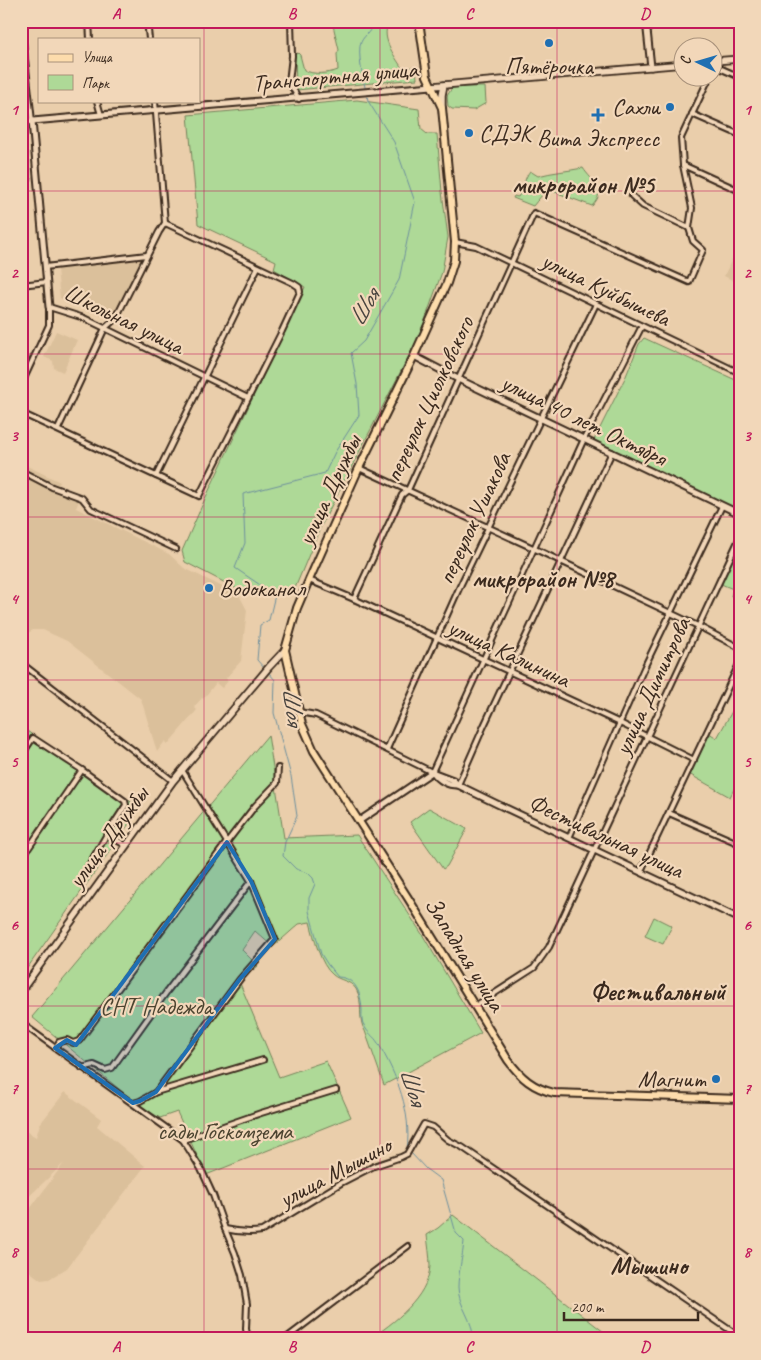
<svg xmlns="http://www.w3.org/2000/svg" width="761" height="1360" font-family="Caveat,sans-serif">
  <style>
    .built { fill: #dbc09b }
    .green { fill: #aed997; stroke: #74825a }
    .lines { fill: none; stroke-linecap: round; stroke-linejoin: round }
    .stream { stroke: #6d8f9d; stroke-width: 1 }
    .minor-casing { stroke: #3b2a1e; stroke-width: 8 }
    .tertiary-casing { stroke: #3b2a1e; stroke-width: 9 }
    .secondary-casing { stroke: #3b2a1e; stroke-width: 9 }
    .primary-casing { stroke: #3b2a1e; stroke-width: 10 }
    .minor { stroke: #f2d7b9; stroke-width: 4 }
    .tertiary { stroke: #f2d7b9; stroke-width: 5 }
    .secondary { stroke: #f2d7b9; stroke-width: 5.5 }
    .primary { stroke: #fddcac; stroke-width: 6 }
    .marked { fill: #1f6fb2; fill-opacity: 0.2; stroke: #1f6fb2; stroke-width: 4; stroke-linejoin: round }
    .grid { fill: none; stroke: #c2185b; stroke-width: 1; stroke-opacity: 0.55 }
    .poi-dot { fill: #1f6fb2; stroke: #f2d7b9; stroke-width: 2 }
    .labels { text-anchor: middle; stroke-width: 4.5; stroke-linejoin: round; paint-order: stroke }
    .poi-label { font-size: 24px; fill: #3b2a1e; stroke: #f2d7b9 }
    .street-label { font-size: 24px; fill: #3b2a1e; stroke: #f2d7b9 }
    .park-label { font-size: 24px; fill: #4c4430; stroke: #f2d7b9 }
    .neighbourhood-label { font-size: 25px; font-weight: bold; fill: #3b2a1e; stroke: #f2d7b9 }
    .water-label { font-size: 25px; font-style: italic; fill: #48433e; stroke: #f2d7b9 }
    .neatline { fill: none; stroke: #c2185b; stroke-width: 2 }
    .grid-label { font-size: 16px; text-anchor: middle; font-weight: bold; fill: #c2185b }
  </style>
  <rect width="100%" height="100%" fill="#eaceab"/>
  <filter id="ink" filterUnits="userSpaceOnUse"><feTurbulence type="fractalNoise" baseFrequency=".02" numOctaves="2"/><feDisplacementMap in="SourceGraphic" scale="10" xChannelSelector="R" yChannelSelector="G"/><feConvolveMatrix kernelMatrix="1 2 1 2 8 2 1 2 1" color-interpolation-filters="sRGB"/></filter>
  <g filter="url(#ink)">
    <!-- built -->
    <g class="built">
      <path d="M740 242V284L724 276Z"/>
      <path d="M142 259 112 320 60 298 57 269Z"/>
      <path d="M56 331 77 340 63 372 54 368 53 361 44 357Z"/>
      <path d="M21 463 60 482 56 491 58 490 79 501 76 508 169 554 184 568 239 595 247 610 241 661 226 678 228 681 222 688 216 683 203 699 202 698 194 707 197 710 168 744 165 741 157 752 141 699 67 641 43 630H33L21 637Z"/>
      <path d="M65 1092 101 1119 97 1126 145 1166 67 1268 49 1279 41 1280 21 1265V1221L64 1163 21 1204V1128L36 1137 40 1124Z"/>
    </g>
    <!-- green -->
    <g class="green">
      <path d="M332 21H390C379 36 394 55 402 68L416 67 417 79 296 90 295 54 298 53 300 55 304 70C313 75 328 74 338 70L337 54 339 50Z"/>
      <path d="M465 87H485L486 103 474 110 452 109 448 106 447 96 452 88Z"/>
      <path d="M357 100 419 109 421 129 427 134H437L442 192 448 237 442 272 420 334 320 528 293 593 243 592 185 562 182 551 204 501 305 287 274 269 276 261 198 224 188 115Z"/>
      <path d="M583 168C592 182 608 189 592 206L547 189 533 206 513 198 514 196 518 197C524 189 524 178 530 171L538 176C552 172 568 171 583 168Z"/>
      <path d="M644 338 740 382V512L675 483 673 479C661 475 647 471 637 461L594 440 626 376 639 344Z"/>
      <path d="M740 544V600L731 596 733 589 721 584Z"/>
      <path d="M735 706 740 707V789L735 787 730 797 689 774 709 733 717 738Z"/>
      <path d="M21 727 140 808 21 977Z"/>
      <path d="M268 735 284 838 357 835 422 934 481 1033 384 1085 365 1031C357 1019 364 1002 356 989 350 980 340 981 333 975 320 965 314 937 310 922L299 924 273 947 255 931 242 950 258 966 239 981 279 1077 326 1061 351 1117 206 1175 177 1112 160 1118 136 1103 32 1017Z"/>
      <path d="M429 808 467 829 447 866 443 869 410 822Z"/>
      <path d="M654 917 672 926 663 944 645 936Z"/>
      <path d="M453 1215 613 1339H370C393 1323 428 1298 430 1266 430 1256 428 1245 427 1235L438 1228Z"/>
    </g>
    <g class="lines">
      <!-- stream -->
      <g class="stream">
        <path d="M366 91C363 80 357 52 361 42 365 34 373 31 373 21"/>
        <path d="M264 668 257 660 260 625 269 620 275 595 235 568 245 543 243 494 325 473 335 452 359 415 357 384 351 353 364 341 399 280 415 202 394 142 368 101 367 95"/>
        <path d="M269 673 275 680 274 713 291 776 297 816 285 842 283 856 296 869 308 873 313 878 315 884 309 898V911L321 954 328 965 338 977C356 978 361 993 362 1010 362 1016 361 1021 364 1025 367 1033 374 1036 378 1043 397 1075 412 1113 407 1149"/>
        <path d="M410 1152 426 1169 441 1180 456 1233 464 1241C463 1255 458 1274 458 1287 458 1306 474 1320 473 1339"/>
      </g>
      <!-- minor casing -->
      <g class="minor-casing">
        <g id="minor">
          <path d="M89 21 90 39"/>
          <path d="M147 21 149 39"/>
          <path d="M291 21 292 56 289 82 299 99"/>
          <path d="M21 24 32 121"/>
          <path d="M715 66 740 77"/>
          <path d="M97 101 101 115"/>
          <path d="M155 101 165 223"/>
          <path d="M692 114 740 135"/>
          <path d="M683 165 740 191"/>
          <path d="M632 196 643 206 689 228"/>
          <path d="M455 242 476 246 740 373"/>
          <path d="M45 267 147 255"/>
          <path d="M21 285 47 282"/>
          <path d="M21 385 49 325V307L84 318 248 398"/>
          <path d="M21 413 199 496 282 331 300 292 299 287 293 283 165 223"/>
          <path d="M58 429 105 328 114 320 118 314 159 232 165 223"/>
          <path d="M359 468 533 548 698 626 740 648"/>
          <path d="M21 471 52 487 82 498 91 509 176 549"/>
          <path d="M156 476 258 267"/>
          <path d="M309 580 354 599 620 723 694 760"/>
          <path d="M354 599 402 495 408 490 534 213 689 282 703 250 693 241 689 228 692 208 683 165 681 138 709 78"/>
          <path d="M21 663 173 781"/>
          <path d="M299 712 316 715 432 772 584 439 642 326"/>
          <path d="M387 749 461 584 596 304"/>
          <path d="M21 756 33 738 82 770 125 801 126 805 107 834 125 845"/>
          <path d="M458 785 483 728 612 452"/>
          <path d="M669 813 740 844"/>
          <path d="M569 838 644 668 722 506"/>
          <path d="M21 859 82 770"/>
          <path d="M89 865 107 834"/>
          <path d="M641 871 740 662"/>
          <path d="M475 1006 534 968 549 947 740 537"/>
          <path d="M21 1023 183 1140 201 1169 213 1195 225 1229C238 1232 248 1233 262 1231L341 1183 374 1166 401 1157 407 1154 424 1124 433 1127 448 1140 462 1147 740 1337"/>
          <path d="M55 1048 59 1042 67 1040 73 1043 79 1041 227 842 255 806 277 783 278 768"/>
          <path d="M82 1068 94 1065 105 1070 112 1068 168 990 251 881"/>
          <path d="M156 1092 263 1060"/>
          <path d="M133 1103 140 1101 156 1092 240 979 275 939 251 881 182 770"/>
          <path d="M183 1140 261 1113 336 1090"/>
          <path d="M225 1229 235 1253 242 1275 247 1304 246 1329 248 1339"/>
          <path d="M285 1339 408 1246"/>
        </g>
      </g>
      <!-- tertiary casing -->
      <g class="tertiary-casing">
        <g id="tertiary">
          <path d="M646 21 651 67"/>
          <path d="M32 121 49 307"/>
          <path d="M21 122 432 86"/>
          <path d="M414 356 458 379 740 514"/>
          <path d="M432 772 453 780 458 785 495 803 740 919"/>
          <path d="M433 772C439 780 448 785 457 785"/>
          <path d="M359 821 432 772"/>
        </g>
      </g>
      <!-- secondary casing -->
      <g class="secondary-casing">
        <g id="secondary">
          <path d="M714 61 740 59"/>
          <path d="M432 86 684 64"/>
          <path d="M442 108V95L444 85"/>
          <path d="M21 991 173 781 269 667 285 650"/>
        </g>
      </g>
      <!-- primary casing -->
      <g class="primary-casing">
        <path id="primary" d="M419 21 427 76 442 108 455 242 454 261 447 283 414 356 359 468 309 580 297 608 285 650 302 724 314 751 408 898 508 1060C521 1078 533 1088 554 1093L740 1099"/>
      </g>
      <!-- minor -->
      <use href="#minor" class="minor"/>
      <!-- tertiary -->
      <use href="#tertiary" class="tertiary"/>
      <!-- secondary -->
      <use href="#secondary" class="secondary"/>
      <!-- primary -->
      <use href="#primary" class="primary"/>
    </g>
  </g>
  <!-- marked area -->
  <path class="marked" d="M227 842 251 881 275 939 240 979 156 1092 140 1101 133 1103 55 1048 67 1040 76 1045Z"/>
  <!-- grid -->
  <path class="grid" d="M204 21V1339M380 21V1339M557 21V1339M21 191H740M21 354H740M21 517H740M21 680H740M21 843H740M21 1006H740M21 1169H740"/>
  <!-- markers -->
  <g class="poi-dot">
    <circle cx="549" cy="43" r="5"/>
    <circle cx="670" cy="107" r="5"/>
    <path d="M595.5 107.5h5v5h5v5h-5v5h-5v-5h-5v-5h5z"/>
    <circle cx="469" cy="133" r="5"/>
    <circle cx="209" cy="588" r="5"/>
    <circle cx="716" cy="1079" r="5"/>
  </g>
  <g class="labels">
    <!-- poi labels -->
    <g class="poi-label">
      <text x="549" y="74">Пятёрочка</text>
      <text x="660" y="115" text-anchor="end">Сахли</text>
      <text x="479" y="141" text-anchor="start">СДЭК</text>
      <text x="598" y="146">Вита Экспресс</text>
      <text x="219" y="596" text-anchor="start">Водоканал</text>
      <text x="706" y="1087" text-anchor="end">Магнит</text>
    </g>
    <!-- street labels -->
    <g class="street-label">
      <text transform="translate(335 76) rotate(-5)" y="8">Транспортная улица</text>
      <text transform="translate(606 289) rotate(26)" y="8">улица Куйбышева</text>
      <text transform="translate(124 319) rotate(26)" y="8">Школьная улица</text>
      <text transform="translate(429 399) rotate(-65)" y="8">переулок Циолковского</text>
      <text transform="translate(584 420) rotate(26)" y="8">улица 40 лет Октября</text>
      <text transform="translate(329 490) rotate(-65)" y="8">улица Дружбы</text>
      <text transform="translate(474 518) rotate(-65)" y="8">переулок Ушакова</text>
      <text transform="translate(509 653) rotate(25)" y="8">улица Калинина</text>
      <text transform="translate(652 686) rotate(-65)" y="8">улица Димитрова</text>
      <text transform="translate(606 836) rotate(25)" y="8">Фестивальная улица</text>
      <text transform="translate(108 837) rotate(-54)" y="8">улица Дружбы</text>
      <text transform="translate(465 954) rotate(58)" y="8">Западная улица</text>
      <text transform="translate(335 1172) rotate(-28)" y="8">улица Мышино</text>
    </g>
    <!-- park labels -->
    <g class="park-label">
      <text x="156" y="1014">СНТ Надежда</text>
      <text x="225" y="1139">сады Госкомзема</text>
    </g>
    <!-- neighbourhood labels -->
    <g class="neighbourhood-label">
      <text x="583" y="193">микрорайон №5</text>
      <text x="543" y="587">микрорайон №8</text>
      <text x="658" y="1000">Фестивальный</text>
      <text x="649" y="1274">Мышино</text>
    </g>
    <!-- water labels -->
    <g class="water-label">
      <text transform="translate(363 307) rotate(-60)" y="9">Шоя</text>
      <text transform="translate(294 706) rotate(83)" y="9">Шоя</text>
      <text transform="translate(414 1086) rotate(72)" y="9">Шоя</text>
    </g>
  </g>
  <!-- margin -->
  <rect width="761" height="1360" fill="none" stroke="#f2d7b9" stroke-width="55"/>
  <!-- legend -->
  <rect x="38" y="38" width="162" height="65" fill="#f2d7b9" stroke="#a9927b"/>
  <rect x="48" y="54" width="25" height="8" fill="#fddcac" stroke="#a9927b"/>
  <text x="82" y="62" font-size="15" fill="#3b2a1e">Улица</text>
  <rect x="48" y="75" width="25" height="15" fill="#aed997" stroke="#a9927b"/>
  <text x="82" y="88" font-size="15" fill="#3b2a1e">Парк</text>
  <!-- north arrow -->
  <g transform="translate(698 62) rotate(275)"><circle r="24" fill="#f2d7b9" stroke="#a9927b"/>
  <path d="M0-4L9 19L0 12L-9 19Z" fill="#1f6fb2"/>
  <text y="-8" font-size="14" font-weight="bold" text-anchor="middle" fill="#3b2a1e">С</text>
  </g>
  <!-- scale -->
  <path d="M564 1312v8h134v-8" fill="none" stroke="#3b2a1e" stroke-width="2.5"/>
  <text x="571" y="1312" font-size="15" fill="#3b2a1e" stroke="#f2d7b9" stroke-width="4" paint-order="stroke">200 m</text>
  <rect x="28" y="28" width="706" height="1304" class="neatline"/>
  <g class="grid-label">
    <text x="116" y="19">A</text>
    <text x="292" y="19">B</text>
    <text x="469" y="19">C</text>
    <text x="645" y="19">D</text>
    <text x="14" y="115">1</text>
    <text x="747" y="115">1</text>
    <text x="14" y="278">2</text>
    <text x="747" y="278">2</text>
    <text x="14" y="441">3</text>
    <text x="747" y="441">3</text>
    <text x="14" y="604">4</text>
    <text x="747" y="604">4</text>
    <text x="14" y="767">5</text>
    <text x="747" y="767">5</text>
    <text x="14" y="930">6</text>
    <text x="747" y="930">6</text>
    <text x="14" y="1094">7</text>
    <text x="747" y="1094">7</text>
    <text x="14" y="1257">8</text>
    <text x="747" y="1257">8</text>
    <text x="116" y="1352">A</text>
    <text x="292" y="1352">B</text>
    <text x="469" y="1352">C</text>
    <text x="645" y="1352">D</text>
  </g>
</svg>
